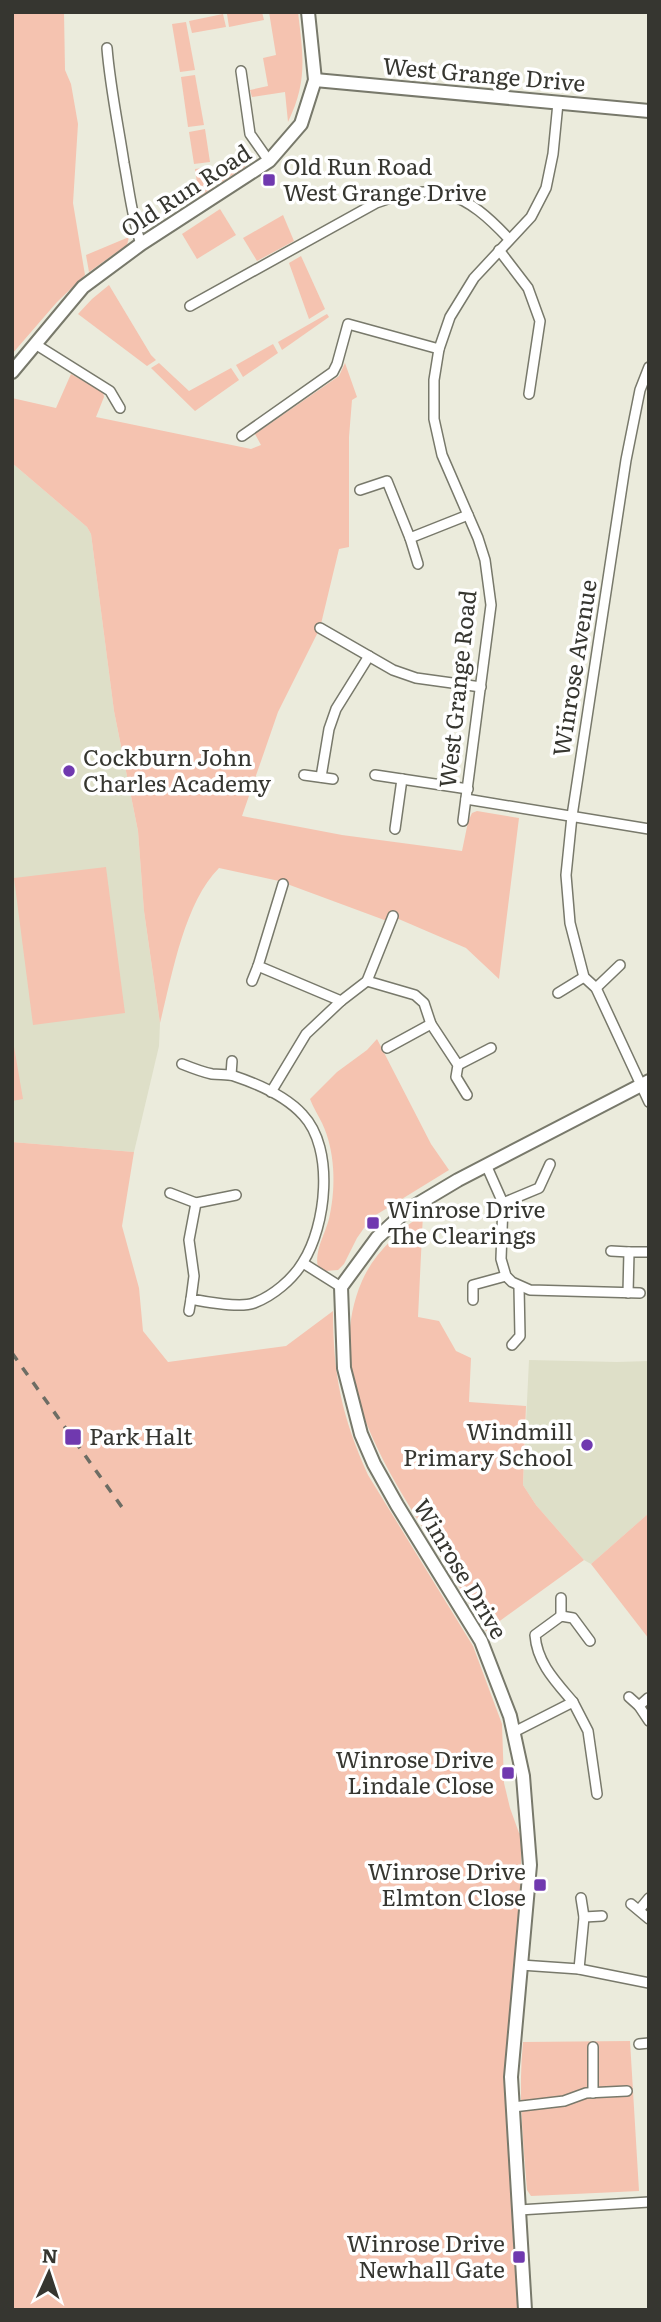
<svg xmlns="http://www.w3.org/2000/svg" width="661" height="2322" font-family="Literata,serif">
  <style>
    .built { fill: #dedfc8 }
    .green { fill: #f5c3b0 }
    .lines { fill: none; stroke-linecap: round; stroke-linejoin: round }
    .street-casing { stroke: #78796b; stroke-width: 12 }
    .secondary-casing { stroke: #78796b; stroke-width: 16 }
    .street { stroke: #fff; stroke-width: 9 }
    .secondary { stroke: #fff; stroke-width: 12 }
    .rail { stroke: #6d6d64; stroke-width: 3.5; stroke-dasharray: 9 9; stroke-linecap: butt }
    .poi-dot { fill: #7039af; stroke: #fff; stroke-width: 2.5 }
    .labels { text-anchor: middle; stroke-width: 7; stroke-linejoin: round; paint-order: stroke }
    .street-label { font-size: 23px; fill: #363630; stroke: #fff }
    .poi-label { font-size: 23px; fill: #363630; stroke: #fff; text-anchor: start }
  </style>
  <rect width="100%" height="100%" fill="#ebebdc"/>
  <!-- built -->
  <g class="built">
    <path d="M12 463 87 527 91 534 114 711 138 831 144 911 160 1023 159 1046 134 1152 12 1142Z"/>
    <path d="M529 1360 617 1362 649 1361V1513L591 1564 584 1560 536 1505 523 1485Z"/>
  </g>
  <!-- green -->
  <g class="green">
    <path d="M12 12H64L65 70 71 84 78 124 73 203 85 275 57 302 12 354Z"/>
    <path d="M234 12H262L264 20 229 27 227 14Z"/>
    <path d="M269 12H298C303 55 308 81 288 122L285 92 252 97 250 90 268 86 263 58 276 55Z"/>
    <path d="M223 14 226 27 192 33 189 21Z"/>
    <path d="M186 22 195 70 180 72 172 24Z"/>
    <path d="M195 75 204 125 188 127 181 77Z"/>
    <path d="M205 129 210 162 194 164 189 132Z"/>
    <path d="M247 161 245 167 217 185 214 166Z"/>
    <path d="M211 167 214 187 199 197 195 169Z"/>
    <path d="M220 209 236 235 197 259 182 234Z"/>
    <path d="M283 215 294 241 257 261 243 238Z"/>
    <path d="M129 237 127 245 89 272 86 255Z"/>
    <path d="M301 256 325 309 309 319 289 263Z"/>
    <path d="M109 285 151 355 156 360 147 366 78 314 92 299Z"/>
    <path d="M327 314 329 317 282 350 278 342Z"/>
    <path d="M273 344 278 353 243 377 236 365Z"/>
    <path d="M159 363 189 391 231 368 239 380 195 411 151 368Z"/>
    <path d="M345 363 357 397 352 400 349 437V547L339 549 320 628 278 712 242 816 342 835 462 851 468 822 472 813 477 811 519 818 499 979 466 948 394 917 387 921 279 881 219 868C184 903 172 976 160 1023L144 911 138 831 114 711 91 534 87 527 12 463V398L56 408 71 374 103 392 104 397 96 417 251 449 261 445 255 434 339 376Z"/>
    <path d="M106 867 125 1013 33 1025 14 878Z"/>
    <path d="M12 1035 23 1099 12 1101Z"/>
    <path d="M377 1039 431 1144 449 1170 371 1218 357 1238 344 1264 338 1270 325 1271 318 1267C314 1249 327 1232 330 1214 336 1186 335 1150 322 1123 318 1115 313 1107 310 1099L337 1072 367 1050Z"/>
    <path d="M12 1142 134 1152 122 1226 139 1288 143 1331 168 1362 286 1346 333 1311C333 1375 342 1417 368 1475L473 1646 502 1724 504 1783 510 1808 519 1833 522 1834 520 1897 504 2080 518 2310H12Z"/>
    <path d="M423 1214 418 1317 439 1321 456 1351 471 1358 469 1402 526 1406 523 1485 536 1505 584 1560 486 1631C468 1602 451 1573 433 1544 386 1469 322 1373 362 1281 374 1253 399 1231 423 1214Z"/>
    <path d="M649 1513V1639L591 1564Z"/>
    <path d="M630 2041 639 2191 531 2196 527 2190C523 2140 518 2091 523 2042Z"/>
  </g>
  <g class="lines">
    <!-- street casing -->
    <g class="street-casing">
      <g id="street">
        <path d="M107 48C110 86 118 124 124 163 129 189 132 218 141 244"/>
        <path d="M241 71 250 134 269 161"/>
        <path d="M499 250 528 288 540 321 529 394"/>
        <path d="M190 306 376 203C437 179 466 193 509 239"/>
        <path d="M35 344 110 391 120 408"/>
        <path d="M649 367 640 390 626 460 572 816 566 875 570 923 584 977 596 988 649 1102"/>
        <path d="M242 436 333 372 337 364 348 324 439 349"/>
        <path d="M360 490 387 481 410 538 468 515"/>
        <path d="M410 538 418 564"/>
        <path d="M320 628 393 670 416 678 481 687"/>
        <path d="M304 775 333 779"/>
        <path d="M375 775 468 789"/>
        <path d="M321 777 329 729 336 709 369 656"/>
        <path d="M466 799 649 829"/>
        <path d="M463 821 491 605 485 560 478 538 442 455 434 419V380L439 349 450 317 474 278 531 217 546 188 553 154 558 103"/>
        <path d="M395 829 402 779"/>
        <path d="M283 884 258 966 341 1001"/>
        <path d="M252 981 258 966"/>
        <path d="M367 981 415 995 424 1003 431 1024 458 1065 456 1077 467 1095"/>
        <path d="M596 988 620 965"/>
        <path d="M558 993 584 977"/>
        <path d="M387 1048 431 1024"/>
        <path d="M182 1064C192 1068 202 1072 212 1074 220 1075 227 1074 234 1076 258 1084 286 1096 303 1115 335 1149 326 1226 303 1262 293 1279 273 1296 254 1303 241 1308 206 1302 191 1299L194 1276 189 1240 196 1203 236 1195"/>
        <path d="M458 1065 491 1048"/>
        <path d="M231 1075 232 1061"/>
        <path d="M271 1092 306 1034 341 1001 367 981 393 916"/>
        <path d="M487 1167 503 1203 501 1259 506 1276 512 1282 530 1290 640 1293"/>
        <path d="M170 1193 196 1203"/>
        <path d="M503 1203 539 1188 550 1164"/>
        <path d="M467 1237 501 1240"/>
        <path d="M611 1251 629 1252"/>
        <path d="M303 1263 341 1287"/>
        <path d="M628 1293 629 1252H649"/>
        <path d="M473 1300V1285L506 1276"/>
        <path d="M189 1311 191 1299"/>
        <path d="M512 1345 520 1336 519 1287"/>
        <path d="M561 1616V1598"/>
        <path d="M629 1697 639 1706 649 1721"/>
        <path d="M573 1702 588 1731 597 1794"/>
        <path d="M639 1706 648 1698"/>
        <path d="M514 1732 573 1702C556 1682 537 1663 535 1635L561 1616 573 1618 590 1641"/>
        <path d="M631 1904 649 1919"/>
        <path d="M639 1910 649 1898"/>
        <path d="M584 1917 602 1916"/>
        <path d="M521 1965 579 1969 649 1983"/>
        <path d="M579 1969 584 1917 581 1898"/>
        <path d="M639 2044 649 2043"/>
        <path d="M593 2047V2093"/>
        <path d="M513 2107 564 2101 586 2093 627 2091"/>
        <path d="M519 2210 649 2202"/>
      </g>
    </g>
    <!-- secondary casing -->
    <g class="secondary-casing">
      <g id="secondary">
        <path d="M315 80 649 111"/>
        <path d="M12 372 83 287 141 244 269 161 301 124 315 80 308 12"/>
        <path d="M525 2310 511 2077 530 1865 523 1776 510 1716 481 1641 397 1505 374 1464 361 1434 344 1368 341 1287 377 1238 406 1211 458 1180 649 1081"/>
      </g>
    </g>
    <!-- street -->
    <use href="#street" class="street"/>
    <!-- secondary -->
    <use href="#secondary" class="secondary"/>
    <!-- rail -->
    <path class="rail" d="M12 1353 124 1510"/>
  </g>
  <!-- markers -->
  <g class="poi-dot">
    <rect x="262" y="173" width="14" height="14" rx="3.5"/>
    <circle cx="69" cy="771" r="7"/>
    <rect x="366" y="1216" width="14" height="14" rx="3.5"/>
    <rect x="64" y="1428" width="18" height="18" rx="3.5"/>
    <circle cx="587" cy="1445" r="7"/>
    <rect x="501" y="1766" width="14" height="14" rx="3.5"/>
    <rect x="533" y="1878" width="14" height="14" rx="3.5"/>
    <rect x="512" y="2250" width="14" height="14" rx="3.5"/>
  </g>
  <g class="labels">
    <!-- street labels -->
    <g class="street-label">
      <text transform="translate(484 75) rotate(5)" y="8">West Grange Drive</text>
      <text transform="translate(186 191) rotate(-33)" y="8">Old Run Road</text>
      <text transform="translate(575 668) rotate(-81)" y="8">Winrose Avenue</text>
      <text transform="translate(458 689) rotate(-84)" y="8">West Grange Road</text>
      <text transform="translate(460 1569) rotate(59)" y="8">Winrose Drive</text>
    </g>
    <!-- poi labels -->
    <g class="poi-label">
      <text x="283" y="175">Old Run Road<tspan x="283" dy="26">West Grange Drive</tspan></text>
      <text x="83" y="766">Cockburn John<tspan x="83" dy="26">Charles Academy</tspan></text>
      <text x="387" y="1218">Winrose Drive<tspan x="387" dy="26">The Clearings</tspan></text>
      <text x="573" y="1440" text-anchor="end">Windmill<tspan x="573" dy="26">Primary School</tspan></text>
      <text x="89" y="1445">Park Halt</text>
      <text x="494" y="1768" text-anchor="end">Winrose Drive<tspan x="494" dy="26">Lindale Close</tspan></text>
      <text x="526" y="1880" text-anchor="end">Winrose Drive<tspan x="526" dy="26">Elmton Close</tspan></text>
      <text x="505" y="2252" text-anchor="end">Winrose Drive<tspan x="505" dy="26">Newhall Gate</tspan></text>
    </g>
  </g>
  <!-- border -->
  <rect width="661" height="2322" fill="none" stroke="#363630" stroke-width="28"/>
  <!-- north arrow -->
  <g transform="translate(49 2273) rotate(3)" stroke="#ffffff" stroke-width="5" paint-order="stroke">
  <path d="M0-5L12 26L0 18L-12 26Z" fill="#363630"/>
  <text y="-10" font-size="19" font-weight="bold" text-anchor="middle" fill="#363630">N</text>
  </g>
</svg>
